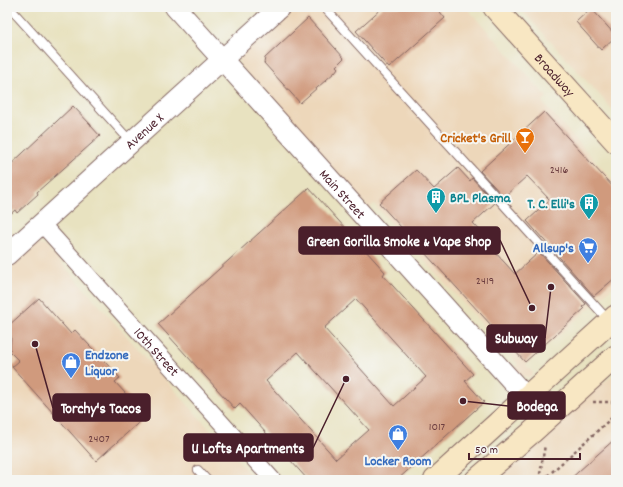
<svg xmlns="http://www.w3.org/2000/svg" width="623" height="487" font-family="Dekko,sans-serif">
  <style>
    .built { fill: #edd7ba }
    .building { fill: #d09a7d; fill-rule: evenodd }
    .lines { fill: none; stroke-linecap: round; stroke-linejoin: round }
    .service-casing { stroke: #81635f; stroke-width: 10 }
    .minor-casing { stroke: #81635f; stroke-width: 18 }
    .tertiary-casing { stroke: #81635f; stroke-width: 22 }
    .secondary-casing { stroke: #81635f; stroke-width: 24 }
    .path { stroke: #81635f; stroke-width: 2.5; stroke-dasharray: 3 3; stroke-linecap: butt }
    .service { stroke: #fff; stroke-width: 8 }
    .minor { stroke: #fff; stroke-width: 16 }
    .tertiary { stroke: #fff; stroke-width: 20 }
    .secondary { stroke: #f8e7c3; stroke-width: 22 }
    .labels { text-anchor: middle; stroke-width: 4; stroke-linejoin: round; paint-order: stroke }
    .number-label { font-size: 12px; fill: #6c3e40 }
    .street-label { font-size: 14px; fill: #4a1f2b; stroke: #f6f6f2 }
    .food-label { font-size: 14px; font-weight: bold; fill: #c56008; stroke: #f6f6f2; text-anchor: end }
    .culture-label { font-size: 14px; font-weight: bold; fill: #0d838f; stroke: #f6f6f2; text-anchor: start }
    .shop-label { font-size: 14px; font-weight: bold; fill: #366cbe; stroke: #f6f6f2; text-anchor: end }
    .leader { fill: none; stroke: #4a1f2b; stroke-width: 1.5 }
    .callout-dot { fill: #4a1f2b; stroke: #f6f6f2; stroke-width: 1.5 }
    .callout { fill: #4a1f2b; stroke: #4a1f2b; stroke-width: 1.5 }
    .callout-label { font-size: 15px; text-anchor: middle; font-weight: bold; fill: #fff }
  </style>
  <rect width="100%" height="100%" fill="#f6f6f2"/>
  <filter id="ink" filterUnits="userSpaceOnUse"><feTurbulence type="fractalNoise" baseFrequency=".025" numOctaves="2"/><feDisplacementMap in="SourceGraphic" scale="8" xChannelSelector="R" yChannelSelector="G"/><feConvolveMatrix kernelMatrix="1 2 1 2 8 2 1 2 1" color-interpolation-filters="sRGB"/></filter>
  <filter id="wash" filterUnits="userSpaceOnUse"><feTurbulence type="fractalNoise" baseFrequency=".012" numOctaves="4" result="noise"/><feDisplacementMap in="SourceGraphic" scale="16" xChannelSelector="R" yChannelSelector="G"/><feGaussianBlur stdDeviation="0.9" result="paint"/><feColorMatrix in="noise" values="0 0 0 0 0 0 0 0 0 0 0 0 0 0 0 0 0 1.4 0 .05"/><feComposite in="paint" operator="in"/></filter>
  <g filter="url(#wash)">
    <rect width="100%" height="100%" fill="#e8e2c0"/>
    <!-- built -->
    <g class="built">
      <path d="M292 7H466L547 97 542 102 616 184V284L526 365 533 373V374L530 377 521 376 514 368 518 364 374 204 369 208 240 66 239 58 243 52Z"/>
      <path d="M519 7H616V113Z"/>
      <path d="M36 243 47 247 255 480H7V264L32 244Z"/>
      <path d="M616 373V480H493L592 391Z"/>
    </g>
    <g id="blocks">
      <!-- building -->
      <g class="building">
        <path d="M383 7H436L445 18 389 68 356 31Z"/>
        <path d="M591 8 616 36 601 50 576 22Z"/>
        <path d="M308 18 344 58 336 66 338 68 335 72 300 103 264 63 265 58Z"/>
        <path d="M73 106 91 125V126L100 136 37 192 38 194 17 213 15 210 7 217V168Z"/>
        <path d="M544 112 616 190V277L594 296 527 221 550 200 527 176 505 196 504 195 503 196 480 171Z"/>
        <path d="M458 168 470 181 472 178 495 203 473 223 486 237 483 239 515 274 539 252 586 304 582 307 584 309 525 362 379 203 416 170 434 189Z"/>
        <path d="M309 188 385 272 383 275 473 374 465 381 484 402 397 480H308L240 404 235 409 158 324ZM356 299 426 377 394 406 324 328ZM298 352 369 430 336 459 266 381Z"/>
        <path d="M39 298 71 334 75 330 120 378 115 382 146 416 96 461 12 367 19 361 10 352 11 336 7 331V327Z"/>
        <path d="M616 438V480H569Z"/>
      </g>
    </g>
  </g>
  <g filter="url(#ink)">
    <use href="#blocks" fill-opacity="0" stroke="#81635f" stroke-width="1"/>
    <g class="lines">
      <!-- service casing -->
      <g class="service-casing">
        <g id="service">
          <path d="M9 7 131 142"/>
          <path d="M324 7 610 322"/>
          <path d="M198 470 207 480"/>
        </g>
      </g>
      <!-- minor casing -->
      <g class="minor-casing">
        <g id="minor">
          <path id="s1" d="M41 223 273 480"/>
        </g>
      </g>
      <!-- tertiary casing -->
      <g class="tertiary-casing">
        <g id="tertiary">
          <path id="s2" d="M175 7 527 398"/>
          <path id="s3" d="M7 255 280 7"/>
        </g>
      </g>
      <!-- secondary casing -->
      <g class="secondary-casing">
        <g id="secondary">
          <path id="s4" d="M494 7 616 142"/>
          <path d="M435 480 616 316"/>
          <path d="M476 480 531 433 616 356"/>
        </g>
      </g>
      <!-- path -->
      <g class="path">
        <path d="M593 402H616"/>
        <path d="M539 480 545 445"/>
        <path d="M543 480 616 414"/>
      </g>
      <!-- service -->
      <use href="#service" class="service"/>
      <!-- minor -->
      <use href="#minor" class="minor"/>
      <!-- tertiary -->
      <use href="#tertiary" class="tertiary"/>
      <!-- secondary -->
      <use href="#secondary" class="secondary"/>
    </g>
  </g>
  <!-- icons -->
  <defs>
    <g id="bar-pin" transform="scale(1)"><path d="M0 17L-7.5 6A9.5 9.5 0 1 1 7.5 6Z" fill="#e8710a" stroke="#f6f6f2"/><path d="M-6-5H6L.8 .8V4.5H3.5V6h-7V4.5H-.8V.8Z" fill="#fff"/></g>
    <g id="building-pin" transform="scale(1)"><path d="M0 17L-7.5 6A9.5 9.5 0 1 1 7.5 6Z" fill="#0f9aa8" stroke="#f6f6f2"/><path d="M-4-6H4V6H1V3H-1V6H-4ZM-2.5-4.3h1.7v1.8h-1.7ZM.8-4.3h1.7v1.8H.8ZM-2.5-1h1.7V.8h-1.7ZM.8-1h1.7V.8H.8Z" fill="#fff"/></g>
    <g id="supermarket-pin" transform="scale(1)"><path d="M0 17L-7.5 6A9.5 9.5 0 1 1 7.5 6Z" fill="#3f7fe0" stroke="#f6f6f2"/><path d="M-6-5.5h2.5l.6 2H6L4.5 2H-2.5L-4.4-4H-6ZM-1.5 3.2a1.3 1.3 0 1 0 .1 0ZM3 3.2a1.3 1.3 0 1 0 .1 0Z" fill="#fff"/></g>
    <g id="shop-pin" transform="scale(1)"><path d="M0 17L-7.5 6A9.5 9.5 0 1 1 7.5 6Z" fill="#3f7fe0" stroke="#f6f6f2"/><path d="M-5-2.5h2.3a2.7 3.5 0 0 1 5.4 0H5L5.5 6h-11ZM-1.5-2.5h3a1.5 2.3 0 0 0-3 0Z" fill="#fff"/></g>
  </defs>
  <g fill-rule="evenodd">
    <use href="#bar-pin" x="525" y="137"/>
    <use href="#building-pin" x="436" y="197"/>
    <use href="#building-pin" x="589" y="203"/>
    <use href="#supermarket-pin" x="588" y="247"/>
    <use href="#shop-pin" x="71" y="362"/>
    <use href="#shop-pin" x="398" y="434"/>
  </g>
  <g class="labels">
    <!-- number labels -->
    <g class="number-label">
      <text x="559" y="173">2416</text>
      <text x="485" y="284">2419</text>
      <text x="437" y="430">1017</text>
      <text x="99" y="442">2407</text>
    </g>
    <!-- street labels -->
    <g class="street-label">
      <text dy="5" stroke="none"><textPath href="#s4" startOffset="91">Broadway</textPath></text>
      <text dy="5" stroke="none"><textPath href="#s3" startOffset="185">Avenue X</textPath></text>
      <text dy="5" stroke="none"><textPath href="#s2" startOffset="251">Main Street</textPath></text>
      <text dy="5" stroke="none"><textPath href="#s1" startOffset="173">10th Street</textPath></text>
    </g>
    <!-- food labels -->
    <g class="food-label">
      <text x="511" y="142">Cricket's Grill</text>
    </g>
    <!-- culture labels -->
    <g class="culture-label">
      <text x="450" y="202">BPL Plasma</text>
      <text x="575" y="208" text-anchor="end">T. C. Elli's</text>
    </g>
    <!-- shop labels -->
    <g class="shop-label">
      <text x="574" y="252">Allsup's</text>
      <text x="85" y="359" text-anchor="start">Endzone<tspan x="85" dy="16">Liquor</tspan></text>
      <text x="398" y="465" text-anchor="middle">Locker Room</text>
    </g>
  </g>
  <!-- callouts -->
  <path class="leader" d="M532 308L500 240M551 287L545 338M463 401L508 406M35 344L53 408M346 379L313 448"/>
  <g class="callout-dot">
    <circle cx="532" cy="308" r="4"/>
    <circle cx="551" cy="287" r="4"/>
    <circle cx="463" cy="401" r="4"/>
    <circle cx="35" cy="344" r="4"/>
    <circle cx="346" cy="379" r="4"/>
  </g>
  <g class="callout">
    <rect x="299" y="227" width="201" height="27" rx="4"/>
    <rect x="487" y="325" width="58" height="27" rx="4"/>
    <rect x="508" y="392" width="57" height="27" rx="4"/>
    <rect x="53" y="394" width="97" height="27" rx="4"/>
    <rect x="184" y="434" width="129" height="27" rx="4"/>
  </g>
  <g class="callout-label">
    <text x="399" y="246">Green Gorilla Smoke &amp; Vape Shop</text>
    <text x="516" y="343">Subway</text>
    <text x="537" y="411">Bodega</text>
    <text x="101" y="413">Torchy's Tacos</text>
    <text x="248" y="453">U Lofts Apartments</text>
  </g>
  <!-- margin -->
  <rect width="623" height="487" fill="none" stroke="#f6f6f2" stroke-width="24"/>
  <!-- scale -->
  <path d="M469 453v6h111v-6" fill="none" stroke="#4a1f2b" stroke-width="2"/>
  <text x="475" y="453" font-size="12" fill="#4a1f2b" stroke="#f6f6f2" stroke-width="3" paint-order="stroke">50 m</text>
</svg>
